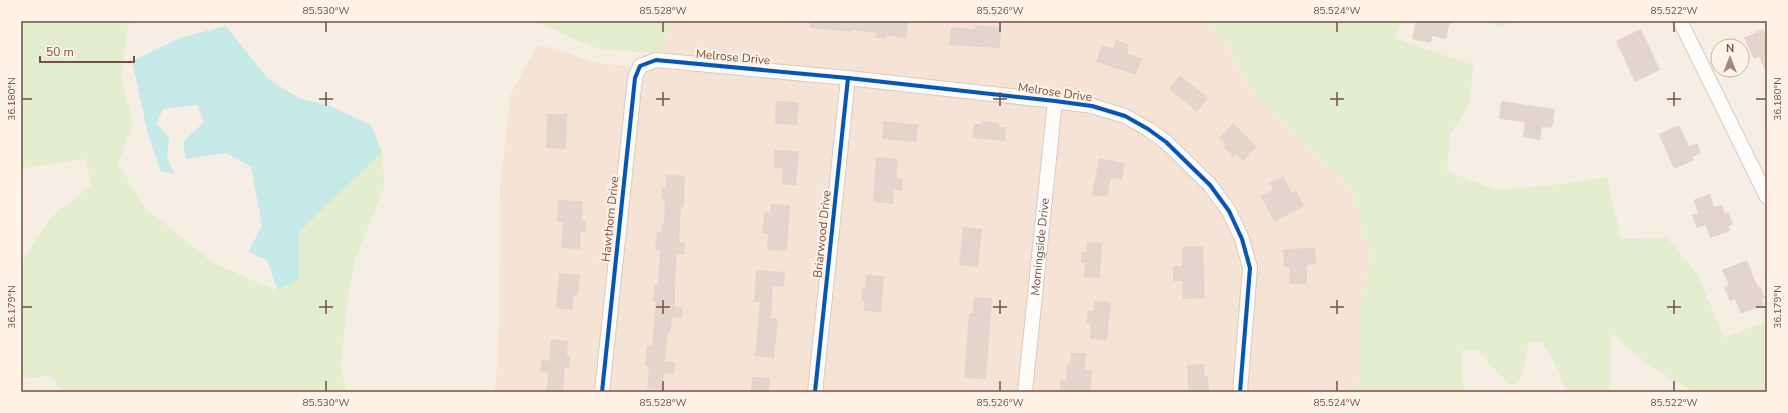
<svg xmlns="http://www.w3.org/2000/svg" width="1788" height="413" font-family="'Nunito Sans',sans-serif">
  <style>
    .residential { fill: #f5e3d5 }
    .green { fill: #e4edce }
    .water { fill: #c6eae8 }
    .building { fill: #e3d4cd }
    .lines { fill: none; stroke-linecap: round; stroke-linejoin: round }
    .minor-casing { stroke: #d8cac3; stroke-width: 16 }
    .minor { stroke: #fefcfb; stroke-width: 14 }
    .cycleway-casing { stroke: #fff2e6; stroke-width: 6 }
    .cycleway { stroke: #0057b8; stroke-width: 4 }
    .ticks { fill: none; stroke: #764f44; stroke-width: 1.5 }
    .labels { text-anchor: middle; stroke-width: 4; stroke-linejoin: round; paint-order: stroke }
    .street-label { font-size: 12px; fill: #764f44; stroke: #fff2e6 }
    .neatline { fill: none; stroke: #764f44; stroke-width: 1.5 }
    .ticks-label { font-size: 10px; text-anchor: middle; fill: #764f44 }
  </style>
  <rect width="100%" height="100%" fill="#f6ede5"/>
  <!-- residential -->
  <path class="residential" d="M674 21H1205L1226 43 1250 91 1351 189 1371 255 1359 311V377L1354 392H495L499 323 500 189 510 95 537 46 554 48 592 62 657 70 661 54Z"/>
  <!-- green -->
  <g class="green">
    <path d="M21 21H129L121 75 133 126 118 164 146 209 213 263 276 290 299 279V232L382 152 385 185 355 260 346 312 341 369 348 392H63L50 376 21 378V261L51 217 91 186 86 159 21 169Z"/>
    <path d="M535 21H674L661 54 594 48Z"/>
    <path d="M1205 21H1403L1394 38 1473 65 1470 102 1450 135 1447 171 1496 190 1554 185 1607 177 1621 239 1667 238 1698 275 1724 338 1767 321V392H1693L1643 361 1611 333 1610 392H1566L1556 366 1541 341 1529 343 1523 373 1512 387 1477 350H1462V378L1466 392H1354L1359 377V311L1371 255 1351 189 1250 91 1226 43Z"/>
    <path d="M1491 21H1519L1497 28Z"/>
  </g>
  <!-- water -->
  <path class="water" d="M226 26 268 79 301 99 330 106 371 125 382 152 299 232V279L277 290 267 260 248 252 262 226 251 167 226 153 186 159 183 142 204 122 197 105 163 109 156 124 169 137 167 156 175 174 160 171 148 134 132 61 180 38Z"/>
  <!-- building -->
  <g class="building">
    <path d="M810 21H908L906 38 886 35 885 39 875 37 876 33 852 30V32L810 28Z"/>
    <path d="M1416 21H1450L1446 39 1432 36 1431 43 1412 39Z"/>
    <path d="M975 25 1001 27 1000 48 949 45 951 27 975 29Z"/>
    <path d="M1641 29 1660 70 1635 82 1616 41Z"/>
    <path d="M1763 29 1767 39V74L1759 57 1754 59 1744 38Z"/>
    <path d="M1116 40 1129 45 1127 54 1142 58 1136 75 1096 62 1102 45 1113 49Z"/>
    <path d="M1180 75 1208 98 1197 112 1169 89Z"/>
    <path d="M776 101 799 102 797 125 775 124Z"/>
    <path d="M1501 101 1555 109 1552 128 1542 127 1540 140 1523 137 1525 122 1499 119Z"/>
    <path d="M547 114H567L566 149 546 148Z"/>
    <path d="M884 121 918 125 916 142 882 139Z"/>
    <path d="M982 121 999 123V127H1006L1005 141 972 138 974 124H982Z"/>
    <path d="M1233 123 1257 147 1243 161 1236 154 1233 157 1223 147 1226 144 1219 138Z"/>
    <path d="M1679 125 1689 146 1697 143 1701 153 1692 157 1694 160 1674 169 1659 134Z"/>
    <path d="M774 150 799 151 796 185H782L783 168H774Z"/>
    <path d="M876 157 898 159 896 178 903 179 902 191 894 190 893 204 873 202Z"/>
    <path d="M1099 158 1125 163 1122 180 1111 178 1107 197 1092 195Z"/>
    <path d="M666 175 685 176 684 207H681L679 242 685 243 684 255 677 254 675 286V307L683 308 682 318 672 317 670 332H668L665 361 675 362 674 374 664 373 662 390 647 388 649 367 645 366 647 345 652 346 656 302 653 301 655 284H658L660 250H655L657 232H661L662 224H664L665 199H661L662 187 666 188Z"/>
    <path d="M1283 176 1292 193 1296 191 1304 206 1274 222 1261 196 1273 190 1269 183Z"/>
    <path d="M1710 194 1714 207 1722 205 1725 214 1728 212 1733 224 1729 226 1730 231 1710 238 1706 225 1697 228 1692 215 1698 213 1693 200Z"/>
    <path d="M558 200 583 201 582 221H586V233L581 232 580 249 561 248 563 222 557 221Z"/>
    <path d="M771 204 790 205 787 251 767 250 768 234 762 233 764 212 771 213Z"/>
    <path d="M963 227 982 229 978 267 959 265Z"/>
    <path d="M1087 242 1102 243 1100 278 1084 277 1085 263H1081V252H1086Z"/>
    <path d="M1203 246 1205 298 1183 299 1182 281H1173V266H1182V247Z"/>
    <path d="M1315 248 1316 264 1307 265V284H1290L1289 267H1284L1283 249Z"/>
    <path d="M1747 260 1758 287 1760 286 1765 298 1762 299 1764 305 1741 314 1735 299 1730 301 1724 287 1729 285 1722 270Z"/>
    <path d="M756 270 785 272 784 287 773 286 771 319H778L774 358 755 356 760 302H754Z"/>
    <path d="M559 273 580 275 578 295H574L572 310 556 308Z"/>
    <path d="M866 275 884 276 881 312 864 311V301H861L862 288H865Z"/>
    <path d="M974 297 992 298 986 379 964 378 969 313H973Z"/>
    <path d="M1094 301 1111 302 1107 340 1090 339 1091 325 1086 324 1088 311H1093Z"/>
    <path d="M551 339 568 341 567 355H570L569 368 565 367 563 392H546L548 373 540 372 542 360 549 361Z"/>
    <path d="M1071 353H1086L1085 370 1092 371 1091 392H1060V380L1066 381 1067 363 1070 364Z"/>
    <path d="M1204 364 1205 376H1208L1209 392H1188L1187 365Z"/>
    <path d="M752 377 770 378 769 392H751Z"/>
  </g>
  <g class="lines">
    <!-- minor casing -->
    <g class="minor-casing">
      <g id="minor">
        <path d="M1680 21 1767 197"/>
        <path d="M602 392 635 78 640 66 656 60 848 78 1055 101 1092 106 1125 116 1148 129 1166 142 1210 185 1229 211 1242 239 1250 268 1240 392"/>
        <path d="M815 392 848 78"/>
        <path id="s1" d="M1025 392 1055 101"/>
      </g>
    </g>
    <!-- minor -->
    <use href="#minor" class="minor"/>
    <!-- cycleway casing -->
    <g class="cycleway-casing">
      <g id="cycleway">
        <path d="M602 392 635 78 640 66 656 60 848 78 1055 101 1092 106 1125 116 1148 129 1166 142 1210 185 1229 211 1242 239 1250 268 1240 392"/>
        <path d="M815 392 848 78"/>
      </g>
    </g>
    <!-- cycleway -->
    <use href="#cycleway" class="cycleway"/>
  </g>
  <!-- ticks -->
  <path class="ticks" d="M326 22V32M663 22V32M1000 22V32M1337 22V32M1674 22V32M326 92V106M663 92V106M1000 92V106M1337 92V106M1674 92V106M22 99H32M319 99H333M656 99H670M993 99H1007M1330 99H1344M1667 99H1681M1756 99H1766M326 300V314M663 300V314M1000 300V314M1337 300V314M1674 300V314M22 307H32M319 307H333M656 307H670M993 307H1007M1330 307H1344M1667 307H1681M1756 307H1766M326 381V391M663 381V391M1000 381V391M1337 381V391M1674 381V391"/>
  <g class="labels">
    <!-- street labels -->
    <g class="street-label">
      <text transform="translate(733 57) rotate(5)" y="4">Melrose Drive</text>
      <text transform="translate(1055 92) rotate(8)" y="4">Melrose Drive</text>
      <text transform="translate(610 219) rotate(-84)" y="4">Hawthorn Drive</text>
      <text transform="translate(822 234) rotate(-84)" y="4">Briarwood Drive</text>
      <text dy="4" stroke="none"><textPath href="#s1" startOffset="146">Morningside Drive</textPath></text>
    </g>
  </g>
  <!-- border -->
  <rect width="1788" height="413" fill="none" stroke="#fff2e6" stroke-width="44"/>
  <!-- north arrow -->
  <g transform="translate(1730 58)"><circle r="19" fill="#fff2e6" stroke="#c8b1a5"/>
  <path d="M0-3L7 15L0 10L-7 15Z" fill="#a3867c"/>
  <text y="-6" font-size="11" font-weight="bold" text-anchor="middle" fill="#764f44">N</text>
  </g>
  <!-- scale -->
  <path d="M40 56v6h94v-6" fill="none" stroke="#764f44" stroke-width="2"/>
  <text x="46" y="56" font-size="12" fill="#764f44" stroke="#fff2e6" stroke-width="3" paint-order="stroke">50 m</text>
  <rect x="22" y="22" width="1744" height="369" class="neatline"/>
  <g class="ticks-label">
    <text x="326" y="14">85.530°W</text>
    <text x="663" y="14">85.528°W</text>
    <text x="1000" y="14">85.526°W</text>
    <text x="1337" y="14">85.524°W</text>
    <text x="1674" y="14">85.522°W</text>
    <text transform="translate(11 99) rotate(-90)" y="4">36.180°N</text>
    <text transform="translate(1777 99) rotate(-90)" y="4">36.180°N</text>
    <text transform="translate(11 307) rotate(-90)" y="4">36.179°N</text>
    <text transform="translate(1777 307) rotate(-90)" y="4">36.179°N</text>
    <text x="326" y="406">85.530°W</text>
    <text x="663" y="406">85.528°W</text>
    <text x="1000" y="406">85.526°W</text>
    <text x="1337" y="406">85.524°W</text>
    <text x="1674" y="406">85.522°W</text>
  </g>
</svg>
